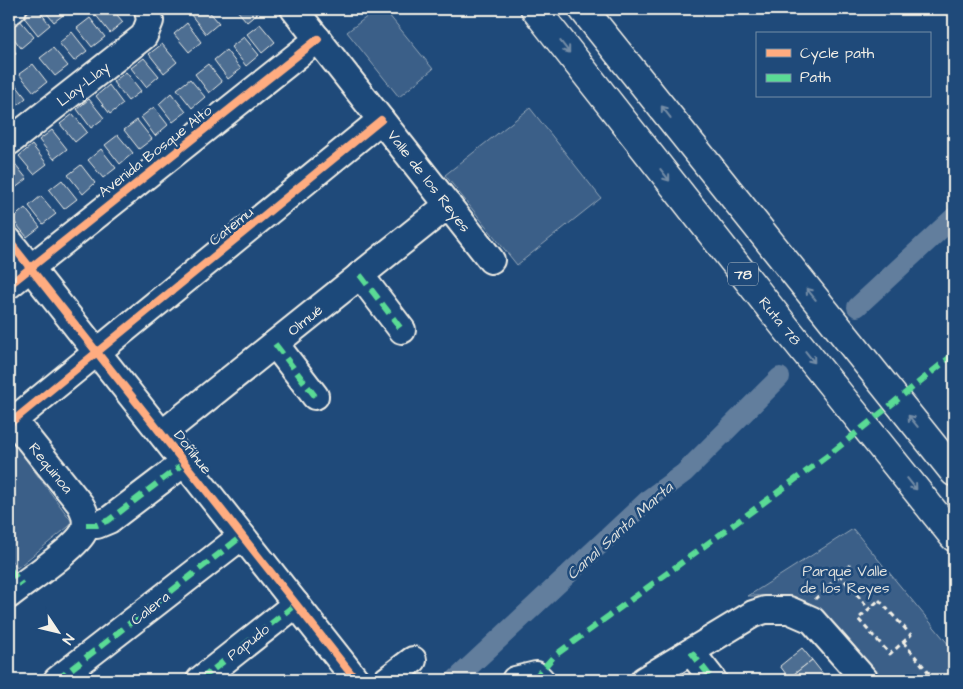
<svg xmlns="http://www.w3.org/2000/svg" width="963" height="689" font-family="'Architects Daughter',sans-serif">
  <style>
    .green { fill: #3a5f88; stroke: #97a8b8 }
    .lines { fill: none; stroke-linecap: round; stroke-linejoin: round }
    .canal { stroke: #627e9d; stroke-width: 20 }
    .building { fill: #4d6e92; stroke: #f4f1e8 }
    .minor-casing { stroke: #f4f1e8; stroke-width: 30 }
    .highway-casing { stroke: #f4f1e8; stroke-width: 31 }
    .path { stroke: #f4f1e8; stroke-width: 3; stroke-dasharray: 5 4; stroke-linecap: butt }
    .minor { stroke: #1f4a7a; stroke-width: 26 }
    .highway { stroke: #1f4a7a; stroke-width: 28 }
    .quiet { stroke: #5adb95; stroke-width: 6; stroke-dasharray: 12 6; stroke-linecap: butt }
    .cycleway-casing { stroke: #1f4a7a; stroke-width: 11 }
    .cycleway { stroke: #ffac80; stroke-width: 8 }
    .oneway { stroke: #748da6 }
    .labels { text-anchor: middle; stroke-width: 5; stroke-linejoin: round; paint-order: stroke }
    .shield { fill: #1f4a7a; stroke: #b4bfc7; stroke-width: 1 }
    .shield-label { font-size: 14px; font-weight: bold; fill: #f4f1e8 }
    .street-label { font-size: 15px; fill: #f4f1e8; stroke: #1f4a7a }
    .park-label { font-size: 15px; fill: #e1e2de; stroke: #1f4a7a }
    .water-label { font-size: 16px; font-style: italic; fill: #dee0dd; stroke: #1f4a7a }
  </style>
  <rect width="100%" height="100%" fill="#1f4a7a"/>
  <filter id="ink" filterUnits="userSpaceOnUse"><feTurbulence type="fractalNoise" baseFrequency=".02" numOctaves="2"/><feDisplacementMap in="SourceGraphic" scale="10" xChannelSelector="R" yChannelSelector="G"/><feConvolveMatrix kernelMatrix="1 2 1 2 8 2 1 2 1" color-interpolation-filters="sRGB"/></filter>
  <g filter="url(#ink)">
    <!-- green -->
    <g class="green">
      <path d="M377 9H384L433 69 399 97 347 32Z"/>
      <path d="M530 108 601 198 517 265 445 175Z"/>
      <path d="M9 437 73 523 17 568 9 557Z"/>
      <path d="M853 529 954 651V680H882C863 658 831 611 805 601 788 594 767 596 748 596Z"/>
    </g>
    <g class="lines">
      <!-- canal -->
      <g class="canal">
        <path d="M857 307 954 217"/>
        <path d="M455 680 650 498 684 473 780 377"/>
      </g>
    </g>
    <!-- building -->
    <g class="building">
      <path d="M32 9H38L50 25 38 35 23 16Z"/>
      <path d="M43 9H64L67 12 54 22Z"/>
      <path d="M102 9H112L123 22 110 33 95 14Z"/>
      <path d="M199 9H207L219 23 206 34 191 15Z"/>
      <path d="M236 9H263L247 22Z"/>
      <path d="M90 18 105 37 92 47 77 28Z"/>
      <path d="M19 19 34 37 21 48 9 32V27Z"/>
      <path d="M187 23 201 42 189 52 174 34Z"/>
      <path d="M260 24 275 42 262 53 247 34Z"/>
      <path d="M72 32 87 51 74 61 59 43Z"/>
      <path d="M244 37 259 55 246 66 231 47Z"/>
      <path d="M9 44 16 53 9 58Z"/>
      <path d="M162 44 177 62 164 73 149 54Z"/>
      <path d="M53 48 68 66 55 76 40 58Z"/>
      <path d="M226 50 241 69 228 79 214 60Z"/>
      <path d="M144 58 159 76 146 87 131 68Z"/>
      <path d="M33 64 47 82 34 92 19 74Z"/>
      <path d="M208 64 222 82 209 93 195 74Z"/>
      <path d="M126 72 141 91 128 101 113 82Z"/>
      <path d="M9 76 26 98 13 109 9 103Z"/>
      <path d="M190 79 205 97 192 108 177 89Z"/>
      <path d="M109 85 123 104 110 114 96 96Z"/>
      <path d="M171 93 186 112 173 122 159 104Z"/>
      <path d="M89 99 104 118 91 128 77 109Z"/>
      <path d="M154 107 168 125 155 136 141 117Z"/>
      <path d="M73 114 87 132 75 142 60 124Z"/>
      <path d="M137 120 152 139 139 149 124 130Z"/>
      <path d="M52 130 67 149 54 159 39 140Z"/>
      <path d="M118 135 133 153 120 164 105 145Z"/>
      <path d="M32 145 47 164 34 174 19 156Z"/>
      <path d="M101 149 116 168 103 178 88 160Z"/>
      <path d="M12 160 27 179 14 189 9 183V163Z"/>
      <path d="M81 165 95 183 83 194 68 175Z"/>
      <path d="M62 180 77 199 64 209 49 190Z"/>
      <path d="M41 196 56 214 43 224 29 206Z"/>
      <path d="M25 208 40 227 27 237 12 219Z"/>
      <path d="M802 648 812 660 789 678 780 666Z"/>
      <path d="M812 660 823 674 816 680H791L789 678Z"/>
    </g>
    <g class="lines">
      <!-- minor casing -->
      <g class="minor-casing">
        <g id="minor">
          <path d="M294 9 491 260"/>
          <path d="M9 12 13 9"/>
          <path d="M9 142 144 36 150 21 148 9"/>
          <path d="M9 241 356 680"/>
          <path d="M360 275 402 330"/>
          <path d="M9 285 318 39"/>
          <path d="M275 344 315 396"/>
          <path d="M9 415 80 504C85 512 88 521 84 531 78 547 25 582 9 595"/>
          <path d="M9 424 381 120"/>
          <path d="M162 434 448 205"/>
          <path d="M86 525H97L109 520 184 463"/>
          <path d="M691 652 713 680"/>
          <path d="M57 680 242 536"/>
          <path d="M200 680 296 604"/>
          <path d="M387 680 413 660"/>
          <path d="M515 680 536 675 541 680"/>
          <path d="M644 680 753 614 765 610H789L812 620 865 680"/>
        </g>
      </g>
      <!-- highway casing -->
      <g class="highway-casing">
        <g id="highway">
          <path d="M535 9 782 323 954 537"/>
          <path d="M583 9 954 472"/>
        </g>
      </g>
      <!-- path -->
      <g class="path">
        <path d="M839 574 869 609"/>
        <path d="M815 599 851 564"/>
        <path d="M879 600 911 635 890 654 858 619Z"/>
        <path d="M903 642 935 680"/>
      </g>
      <!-- minor -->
      <use href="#minor" class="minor"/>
      <!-- highway -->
      <use href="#highway" class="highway"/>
      <!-- quiet -->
      <g class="quiet">
        <path d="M9 12 13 9"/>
        <path d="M360 275 402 330"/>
        <path d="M275 344 315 396"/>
        <path d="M86 525H97L109 520 184 463"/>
        <path d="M9 568 22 585"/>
        <path d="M691 652 713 680"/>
        <path d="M57 680 242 536"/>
        <path d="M200 680 296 604"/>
        <path d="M533 680 554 656 830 454 954 354"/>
      </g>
      <!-- cycleway casing -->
      <g class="cycleway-casing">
        <g id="cycleway">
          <path d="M9 241 356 680"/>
          <path d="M9 285 318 39"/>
          <path d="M9 424 381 120"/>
        </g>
      </g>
      <!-- cycleway -->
      <use href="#cycleway" class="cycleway"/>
    </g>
    <!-- one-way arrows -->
    <defs><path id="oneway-shaft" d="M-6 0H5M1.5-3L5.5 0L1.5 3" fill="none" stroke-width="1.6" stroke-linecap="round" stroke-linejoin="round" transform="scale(1.25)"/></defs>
    <g class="oneway">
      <use href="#oneway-shaft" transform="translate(565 47) rotate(52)"/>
      <use href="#oneway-shaft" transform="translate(666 112) rotate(-128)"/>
      <use href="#oneway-shaft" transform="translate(665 175) rotate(52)"/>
      <use href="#oneway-shaft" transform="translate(811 294) rotate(-129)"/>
      <use href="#oneway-shaft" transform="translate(810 357) rotate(51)"/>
      <use href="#oneway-shaft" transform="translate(913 421) rotate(-129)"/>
      <use href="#oneway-shaft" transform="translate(912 484) rotate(51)"/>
    </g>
  </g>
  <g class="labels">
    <!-- shield labels -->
    <rect class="shield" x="728" y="262.5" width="30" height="23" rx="4"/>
    <g class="shield-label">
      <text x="743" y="279">78</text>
    </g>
    <!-- street labels -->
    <g class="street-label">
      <text transform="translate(83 84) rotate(-38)" y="5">Llay-Llay</text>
      <text transform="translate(155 151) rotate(-38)" y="5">Avenida Bosque Alto</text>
      <text transform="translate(429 181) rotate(52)" y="5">Valle de los Reyes</text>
      <text transform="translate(231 226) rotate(-39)" y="5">Catemu</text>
      <text transform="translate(305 320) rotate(-39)" y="5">Olmué</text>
      <text transform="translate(780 321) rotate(51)" y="5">Ruta 78</text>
      <text transform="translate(193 452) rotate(52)" y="5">Doñihue</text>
      <text transform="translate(51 468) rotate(51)" y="5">Requinoa</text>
      <text transform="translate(150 608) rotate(-38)" y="5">Calera</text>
      <text transform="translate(248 642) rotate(-38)" y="5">Papudo</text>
    </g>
    <!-- park labels -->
    <g class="park-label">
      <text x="845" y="576">Parque Valle<tspan x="845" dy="17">de los Reyes</tspan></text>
    </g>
    <!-- water labels -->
    <g class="water-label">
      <text transform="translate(619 530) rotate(-42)" y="6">Canal Santa Marta</text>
    </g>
  </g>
  <!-- margin -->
  <rect width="963" height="689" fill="none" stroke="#1f4a7a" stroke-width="30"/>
  <rect x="15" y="15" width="933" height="659" fill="none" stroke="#f4f1e8" stroke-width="2" filter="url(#ink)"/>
  <!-- legend -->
  <rect x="756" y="32" width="175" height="65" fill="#1f4a7a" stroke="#748da6"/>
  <rect x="766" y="49" width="25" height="8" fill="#ffac80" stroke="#748da6"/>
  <text x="800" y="58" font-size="15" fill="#f4f1e8">Cycle path</text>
  <rect x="766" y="74" width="25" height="8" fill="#5adb95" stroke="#748da6"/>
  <text x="800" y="82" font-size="15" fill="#f4f1e8">Path</text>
  <!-- north arrow -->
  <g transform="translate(58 632) rotate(125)" stroke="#1f4a7a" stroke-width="4" paint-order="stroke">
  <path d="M0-4L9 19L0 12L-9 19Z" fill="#f4f1e8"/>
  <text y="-8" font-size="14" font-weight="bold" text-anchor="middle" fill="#f4f1e8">N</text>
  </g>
</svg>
